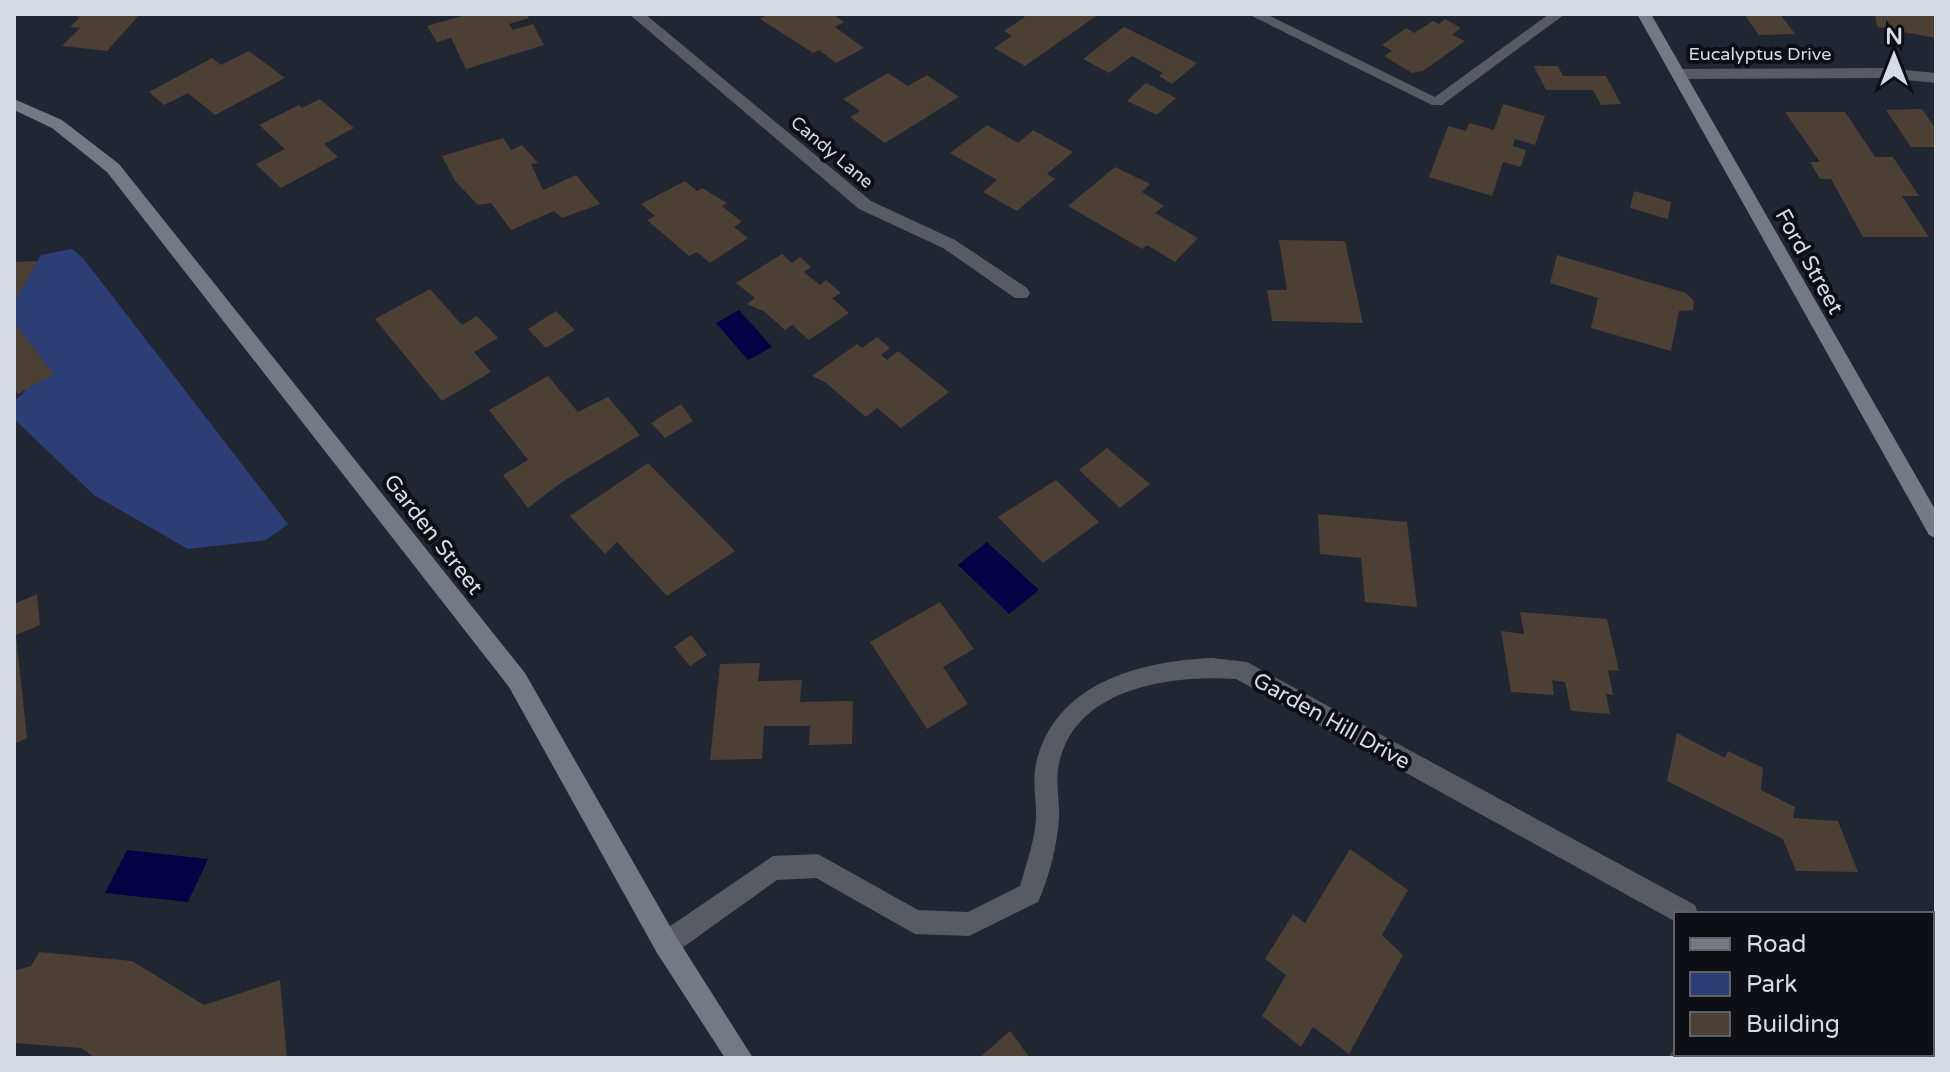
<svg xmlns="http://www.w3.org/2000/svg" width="1950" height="1072" font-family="'Varela Round',sans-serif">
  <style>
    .green { fill: #2d3e76 }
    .water { fill: #050346 }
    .building { fill: #4c3f34 }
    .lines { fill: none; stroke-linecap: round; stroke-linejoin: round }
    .lane { fill: #595b62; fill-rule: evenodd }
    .street { fill: #595b62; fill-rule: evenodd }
    .secondary { fill: #757984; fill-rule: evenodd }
    .labels { text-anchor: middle; stroke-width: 8; stroke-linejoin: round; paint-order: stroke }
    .far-street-label { font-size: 18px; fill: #d7dbe4; stroke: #0d0f15 }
    .street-label { font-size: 22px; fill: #d7dbe4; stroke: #0d0f15 }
  </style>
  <rect width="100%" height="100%" fill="#212633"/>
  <!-- green -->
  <path class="green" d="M72 249 83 258 288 524 266 540 188 549 94 495 14 419V402L28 388 53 374 14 323V302L41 255Z"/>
  <!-- water -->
  <g class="water">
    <path d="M739 310 772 347 748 360 716 323Z"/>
    <path d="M987 542 1039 590 1009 614 958 565Z"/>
    <path d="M127 850 208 859 188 902 105 893Z"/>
  </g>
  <!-- building -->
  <g class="building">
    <path d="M70 14H140L107 51 62 46 80 28 70 27 80 17Z"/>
    <path d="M469 14H527L529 18 509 24 513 30 533 24 544 45 466 69 451 38 437 42 427 26Z"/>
    <path d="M769 14H833L844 22 835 27 864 48 836 63 819 50 813 53 760 19Z"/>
    <path d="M1019 14H1099L1025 66 994 48 1012 36 1004 31 1025 17Z"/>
    <path d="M1744 14H1780L1795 34 1759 35Z"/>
    <path d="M1875 14 1936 16V38L1877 27Z"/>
    <path d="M1445 19 1461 28 1452 35 1465 41 1423 71 1412 73 1384 56 1392 51 1382 45 1406 28 1414 33 1433 21 1439 24Z"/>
    <path d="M1124 27 1197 63 1172 84 1159 76 1163 73 1132 56 1109 73 1083 59Z"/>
    <path d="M249 51 285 78 215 115 188 93 164 105 149 92 212 58 221 65Z"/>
    <path d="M1534 66H1558L1563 76H1606L1621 104 1601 105 1593 90H1546Z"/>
    <path d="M888 73 908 86 927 75 959 97 885 143 850 117 860 111 843 99Z"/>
    <path d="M1146 83 1176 98 1157 115 1127 101Z"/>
    <path d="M320 99 354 128 324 144 338 157 281 188 256 164 285 149 259 125 299 105 302 108Z"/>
    <path d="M1503 104 1545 116 1535 145 1515 139 1513 146 1526 150 1521 167 1503 162 1492 196 1429 177 1448 126 1466 131 1469 123 1494 130Z"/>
    <path d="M1922 109 1936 129V147H1911L1886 110Z"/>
    <path d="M1785 112H1845L1875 157H1893L1919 196H1902L1929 237H1863L1831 179H1820L1810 162H1820Z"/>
    <path d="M987 125 1018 143 1033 130 1073 152 1047 174 1055 179 1017 211 983 192 997 180 950 153Z"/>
    <path d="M503 138 511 150 522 145 538 163 531 164 543 190 576 175 600 204 562 218 554 211 511 230 491 203 478 205 455 181 442 156Z"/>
    <path d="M1115 167 1150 184 1142 192 1164 206 1155 213 1198 238 1175 262 1147 245 1142 249 1068 206Z"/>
    <path d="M685 181 697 191 702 188 727 203 722 206 742 222 734 227 748 238 710 263 697 252 689 256 647 220 655 216 641 204Z"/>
    <path d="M1634 191 1671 202 1668 219 1630 208Z"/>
    <path d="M1279 240 1345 241 1363 323 1272 321 1267 290H1287Z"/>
    <path d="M782 254 792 263 800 257 811 267 804 272 820 285 826 280 841 293 832 298 849 313 809 340 792 325 785 330 765 312 747 304 755 298 736 283Z"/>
    <path d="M1557 255 1686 293 1694 301 1693 310 1679 311 1671 351 1591 328 1598 298 1550 283Z"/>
    <path d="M38 261 14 302V262Z"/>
    <path d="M430 289 462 325 477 316 498 338 474 352 491 372 442 401 375 319Z"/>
    <path d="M556 311 575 330 546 348 528 329Z"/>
    <path d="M14 323 54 374 18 394 14 389Z"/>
    <path d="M877 337 890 348 881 355 887 360 898 351 949 392 901 428 877 408 866 417 825 382 812 376 857 344 862 348Z"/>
    <path d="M548 376 578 412 608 397 640 435 562 482 528 508 503 475 528 460 489 410Z"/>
    <path d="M681 404 693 421 665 438 651 423Z"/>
    <path d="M1107 448 1150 484 1120 508 1079 470Z"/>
    <path d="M648 463 735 551 667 596 617 542 605 554 570 516Z"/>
    <path d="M1056 480 1099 522 1043 563 998 517Z"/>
    <path d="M1318 514 1407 522 1417 607 1365 602 1361 558 1320 554Z"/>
    <path d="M37 594 40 625 16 635 27 738 14 744V604Z"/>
    <path d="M940 602 974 649 943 667 968 704 927 729 870 642Z"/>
    <path d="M1520 612 1607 619 1619 671 1608 670 1613 695 1606 694 1610 714 1571 711 1565 682 1552 680 1554 695 1511 692 1501 631 1524 634Z"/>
    <path d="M691 635 707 655 690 666 674 647Z"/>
    <path d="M760 663 758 681 802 680 800 702 853 701 852 744 809 745 810 726H764L762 759 710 760 720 664Z"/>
    <path d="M1677 733 1725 758 1728 751 1763 768 1761 790 1795 807 1793 818 1838 821 1858 872 1796 871 1783 839 1667 781Z"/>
    <path d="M1350 849 1408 890 1382 935 1403 955 1349 1054 1313 1027 1301 1047 1262 1016 1286 975 1265 959 1293 914 1305 923Z"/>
    <path d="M39 952 132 961 204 1005 280 980 287 1058H95L81 1048 14 1043V971L31 966Z"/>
    <path d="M1010 1031 1030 1058H979Z"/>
    <path d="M1676 1045V1054H1696L1702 1058H1668Z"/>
  </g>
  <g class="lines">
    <!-- lane -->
    <path class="lane" d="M1549 14H1565L1442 105H1432V99Z"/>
    <!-- street -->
    <g class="street">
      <path d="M629 14H645L871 201 955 240 1027 288 1030 293 1027 298H1015L943 248 859 209Z"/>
      <path d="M1248 14H1266L1445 102 1442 105H1432Z"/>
      <path d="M1885 68 1936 73V83L1885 78 1679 79 1672 74 1679 69Z"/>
      <path d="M1212 658 1247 662 1695 905 1698 914H1676V922L1236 679C1172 675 1075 687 1059 764 1055 782 1060 801 1059 819 1057 846 1049 878 1038 902L969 936 915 934 816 878 777 880 675 953 666 956 657 953 654 944 657 935 773 856 818 854 918 910 968 912 1020 886C1026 865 1034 843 1036 820 1037 802 1032 783 1036 764 1054 683 1140 661 1212 658Z"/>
      <path d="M1932 1037 1936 1039V1058H1922L1921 1054H1932Z"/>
    </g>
    <!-- secondary -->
    <g class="secondary">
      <path d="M1637 14H1651L1936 511V538L1929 535Z"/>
      <path d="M14 99 62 120 119 164 525 673 675 935 753 1058H725L657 953 509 687 107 172 52 128 14 110Z"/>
    </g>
  </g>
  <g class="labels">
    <!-- far-street labels -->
    <g class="far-street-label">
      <text x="1760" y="60">Eucalyptus Drive</text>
      <text transform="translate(832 152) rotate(40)" y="6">Candy Lane</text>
    </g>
    <!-- street labels -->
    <g class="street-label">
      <text transform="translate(1810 261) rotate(61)" y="8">Ford Street</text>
      <text transform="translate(434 534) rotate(52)" y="8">Garden Street</text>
      <text transform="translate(1332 720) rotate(29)" y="8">Garden Hill Drive</text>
    </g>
  </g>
  <!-- border -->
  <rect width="1950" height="1072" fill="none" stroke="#d7dbe4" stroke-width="32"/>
  <!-- legend -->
  <rect x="1674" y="912" width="260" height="144" fill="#0d0f15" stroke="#5e6168" stroke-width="2"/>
  <rect x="1690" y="938" width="40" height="12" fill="#757984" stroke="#5e6168" stroke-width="2"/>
  <text x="1746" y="952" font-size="24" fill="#d7dbe4">Road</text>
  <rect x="1690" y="972" width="40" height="24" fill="#2d3e76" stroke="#5e6168" stroke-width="2"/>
  <text x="1746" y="992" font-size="24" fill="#d7dbe4">Park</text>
  <rect x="1690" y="1012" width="40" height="24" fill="#4c3f34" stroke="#5e6168" stroke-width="2"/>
  <text x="1746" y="1032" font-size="24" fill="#d7dbe4">Building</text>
  <!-- north arrow -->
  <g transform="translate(1894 56)" stroke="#0d0f15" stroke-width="6" paint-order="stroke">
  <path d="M0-6L14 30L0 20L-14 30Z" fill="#d7dbe4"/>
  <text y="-12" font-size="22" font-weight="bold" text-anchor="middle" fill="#d7dbe4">N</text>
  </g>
</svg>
